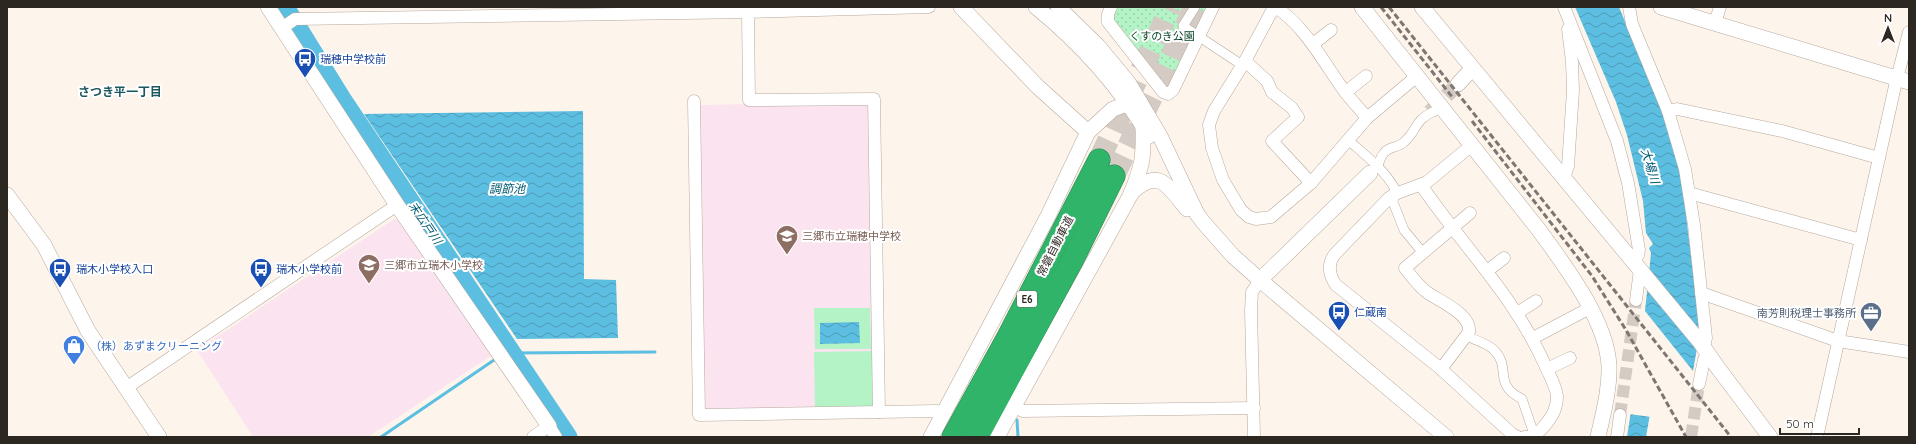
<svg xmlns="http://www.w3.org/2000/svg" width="1916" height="444" font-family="Quicksand,'Noto Sans JP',sans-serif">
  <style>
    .education { fill: #fbe4f0 }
    .grass { fill: #b4f3c6 }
    .park { fill: url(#park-dots) }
    .water { fill: url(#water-waves) }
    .pier { fill: #fdf4ec }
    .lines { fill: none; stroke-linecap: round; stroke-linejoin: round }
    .stream { stroke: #5cbfe1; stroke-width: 3 }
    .river { stroke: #5cbfe1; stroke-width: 19 }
    .minor-tunnel { stroke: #d3cbc4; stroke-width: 12; stroke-dasharray: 12 6; stroke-linecap: butt }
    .tertiary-tunnel { stroke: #d3cbc4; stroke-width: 15; stroke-dasharray: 15 8; stroke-linecap: butt }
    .motorway-tunnel { stroke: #d3cbc4; stroke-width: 22; stroke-dasharray: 22 11; stroke-linecap: butt }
    .pedestrian-casing { stroke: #b6a89c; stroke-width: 10 }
    .minor-casing { stroke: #b6a89c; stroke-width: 13 }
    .tertiary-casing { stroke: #b6a89c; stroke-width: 16 }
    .motorway-casing { stroke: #2e8351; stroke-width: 23 }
    .pedestrian { stroke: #fff; stroke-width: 9 }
    .minor { stroke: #fff; stroke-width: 12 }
    .tertiary { stroke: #fff; stroke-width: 15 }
    .motorway { stroke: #2fb46a; stroke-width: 22 }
    .rail { stroke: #7e7771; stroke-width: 3; stroke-dasharray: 6 3; stroke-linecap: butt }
    .labels { text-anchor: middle; stroke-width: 4; stroke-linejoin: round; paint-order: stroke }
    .shield { fill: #fff; stroke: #6c6864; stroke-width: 1 }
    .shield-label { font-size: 10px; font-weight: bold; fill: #2d2722 }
    .park-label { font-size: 11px; fill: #033f1e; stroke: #fff }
    .transit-label { font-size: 11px; fill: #164399; stroke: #fff; text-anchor: start }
    .education-label { font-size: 11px; fill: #785e54; stroke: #fff; text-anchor: start }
    .street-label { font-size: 11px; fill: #2d2722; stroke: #fff }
    .service-label { font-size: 11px; fill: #4e5e75; stroke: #fff; text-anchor: end }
    .shop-label { font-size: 11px; fill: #366cbe; stroke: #fff; text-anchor: start }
    .neighbourhood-label { font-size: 12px; font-weight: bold; fill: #1c565e; stroke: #fff }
    .water-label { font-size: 12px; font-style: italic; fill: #015970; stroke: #fff }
  </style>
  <defs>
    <pattern id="park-dots" width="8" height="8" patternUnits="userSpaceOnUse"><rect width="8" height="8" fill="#b4f3c6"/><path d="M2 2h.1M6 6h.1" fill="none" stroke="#9bd0aa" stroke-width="1.8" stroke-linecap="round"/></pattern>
    <pattern id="water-waves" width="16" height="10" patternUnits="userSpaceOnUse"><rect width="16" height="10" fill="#5cbfe1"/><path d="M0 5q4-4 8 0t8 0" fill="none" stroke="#4c9bb6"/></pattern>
  </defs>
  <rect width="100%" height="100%" fill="#fdf4ec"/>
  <!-- education -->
  <g class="education">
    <path d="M864 102 870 106 875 405 872 407 709 412 704 407 698 108 701 105Z"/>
    <path d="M394 219 401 220 491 356 368 437H253L197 350Z"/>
  </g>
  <!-- grass -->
  <g class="grass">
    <path d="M814 308H870L871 349H815Z"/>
    <path d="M872 351 873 406 815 407 814 352Z"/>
  </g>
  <!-- park -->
  <path class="park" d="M1116 7H1207L1169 87H1165L1113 21V15Z"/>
  <!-- water -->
  <g class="water">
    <path d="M1575 7H1619L1669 127 1678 164 1683 190 1700 331 1693 371 1645 311 1651 253 1649 248 1653 244 1646 233 1643 201 1627 135 1616 102Z"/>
    <path d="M583 111 584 279 616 280 618 338 517 339 364 114Z"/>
    <path d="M859 322 860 343 820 344V323Z"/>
    <path d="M1631 411 1650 414 1646 437H1627Z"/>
  </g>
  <!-- pier -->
  <path class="pier" d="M1631 409 1650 412 1651 417 1629 414Z"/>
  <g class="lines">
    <!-- stream -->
    <g class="stream">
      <path d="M511 353 655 352"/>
      <path d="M1017 420 1018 437"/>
      <path d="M381 437 497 358"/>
    </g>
    <!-- river -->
    <path class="river" d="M285 7 342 99 568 437"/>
    <!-- minor-tunnel -->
    <g class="minor-tunnel">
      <path d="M1620 415 1636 300"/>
      <path d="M1691 437 1699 384"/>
    </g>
    <!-- tertiary-tunnel -->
    <path class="tertiary-tunnel" d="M1430 112 1458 84"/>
    <!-- motorway-tunnel -->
    <g class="motorway-tunnel">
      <path d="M1099 160 1171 7"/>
      <path d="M1114 176 1195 7"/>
    </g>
    <!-- pedestrian casing -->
    <g class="pedestrian-casing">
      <g id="pedestrian">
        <path d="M1195 7 1183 26 1242 65"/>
        <path d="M1348 140C1365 155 1384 169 1395 189L1393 202 1404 230 1423 253"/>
        <path d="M1378 167C1379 162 1380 157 1384 153 1389 146 1397 148 1403 143 1419 130 1412 121 1435 111"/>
        <path d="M1466 336C1475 340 1487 343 1494 350 1512 368 1492 384 1522 399L1535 437"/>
      </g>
    </g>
    <!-- minor casing -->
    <g class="minor-casing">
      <g id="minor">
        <path d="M1111 7 1108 14V22L1163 92 1168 94 1173 90 1213 7"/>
        <path d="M1274 7 1245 61 1214 111 1209 125 1212 148 1223 180 1241 210 1249 217 1256 219 1271 217 1311 183 1367 118 1417 76"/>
        <path d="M1275 7C1305 25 1325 65 1345 92 1352 101 1360 109 1367 118"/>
        <path d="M1564 7 1617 141 1628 183 1639 250 1638 255 1632 261"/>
        <path d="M1629 7 1632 24 1668 111 1685 169 1694 225 1706 338 1704 347"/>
        <path d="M1715 23 1720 7"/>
        <path d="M282 28 295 19 748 12"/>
        <path d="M1313 44 1331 30"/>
        <path d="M1245 61 1267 81 1272 92 1292 108 1298 117 1272 141 1311 183"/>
        <path d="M1346 92 1366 76"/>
        <path d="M694 101 699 415 937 411 945 413"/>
        <path d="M1668 111 1677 109 1782 131 1879 158"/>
        <path d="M1472 145 1427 182 1395 194 1389 198 1335 254C1327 264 1329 275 1336 285L1441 369 1512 434 1518 437"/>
        <path d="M1564 178 1568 166 1573 91 1572 62 1568 29"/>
        <path d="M1421 185C1462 245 1515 297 1545 365 1549 374 1556 386 1557 396 1557 408 1553 415 1546 424 1540 432 1534 437 1524 437"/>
        <path d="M1689 193 1861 240"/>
        <path d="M1487 271 1504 258"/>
        <path d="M1701 293 1838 341 1909 352"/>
        <path d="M1636 300 1640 270"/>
        <path d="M1517 313 1536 301"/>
        <path d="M1533 338 1590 308"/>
        <path d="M1441 369 1469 332C1472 315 1440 301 1428 293 1419 287 1412 277 1405 268L1470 213"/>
        <path d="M1547 369 1570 358"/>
        <path d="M1699 384 1704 360 1707 352"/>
        <path d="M126 388 397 205"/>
        <path d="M1014 407 1023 411 1254 408"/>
        <path d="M879 412 874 99 749 100 748 12 929 7"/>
        <path d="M533 437 549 426 556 437"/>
        <path d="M1254 437 1251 310 1252 292 1260 280"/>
        <path d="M1617 437 1620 415"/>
        <path d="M1817 437 1895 86 1909 32"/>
      </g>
    </g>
    <!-- tertiary casing -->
    <g class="tertiary-casing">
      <g id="tertiary">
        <path d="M268 7 397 205 549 426"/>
        <path d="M961 7 1038 87 1088 132"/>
        <path d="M1036 7C1080 43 1120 87 1149 136"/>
        <path d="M1058 7 1098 46 1128 82 1160 136 1197 214 1203 222 1233 256 1260 280 1446 437"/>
        <path d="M1362 7 1539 230C1565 266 1606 319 1609 365 1610 389 1603 414 1598 437"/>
        <path d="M1422 7 1700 342 1718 368 1770 437"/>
        <path d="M1661 7 1909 82"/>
        <path d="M1458 84 1472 69"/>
        <path d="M1131 193C1160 166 1168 187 1187 209"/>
        <path d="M7 195 44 245 88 331 159 437"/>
        <path d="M1260 280 1370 173"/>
        <path d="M931 437 1048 216 1088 132 1113 109 1127 104 1140 102"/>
        <path d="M997 437 1131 194C1142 166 1144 158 1143 127"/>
      </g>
    </g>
    <!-- motorway casing -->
    <g class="motorway-casing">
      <g id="motorway">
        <path d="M953 437 1008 337 1099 160"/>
        <path d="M977 437 1073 259 1114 176"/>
      </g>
    </g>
    <!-- pedestrian -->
    <use href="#pedestrian" class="pedestrian"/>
    <!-- minor -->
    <use href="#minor" class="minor"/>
    <!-- tertiary -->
    <use href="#tertiary" class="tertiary"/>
    <!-- motorway -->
    <use href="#motorway" class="motorway"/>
    <!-- rail -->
    <g class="rail">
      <path d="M1381 7 1453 98"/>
      <path d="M1389 7 1731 437"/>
      <path d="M1472 121 1592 276 1626 330 1686 437"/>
    </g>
  </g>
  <!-- icons -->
  <defs>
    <g id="bus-pin" transform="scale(1.15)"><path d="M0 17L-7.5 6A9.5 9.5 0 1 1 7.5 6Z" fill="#1a4fb4" stroke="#fff"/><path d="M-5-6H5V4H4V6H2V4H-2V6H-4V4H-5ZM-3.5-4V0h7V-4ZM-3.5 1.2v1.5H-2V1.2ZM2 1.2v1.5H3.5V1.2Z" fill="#fff"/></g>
    <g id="school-pin" transform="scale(1.15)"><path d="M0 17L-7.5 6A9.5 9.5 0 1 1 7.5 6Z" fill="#8d6e63" stroke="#fff"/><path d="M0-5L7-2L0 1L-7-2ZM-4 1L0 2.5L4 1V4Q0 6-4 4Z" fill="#fff"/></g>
    <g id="office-pin" transform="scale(1.15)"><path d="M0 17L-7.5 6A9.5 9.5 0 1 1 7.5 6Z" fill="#5c6f8a" stroke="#fff"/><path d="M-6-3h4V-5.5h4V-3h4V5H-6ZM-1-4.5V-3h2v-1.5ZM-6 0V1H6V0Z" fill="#fff"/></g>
    <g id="shop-pin" transform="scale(1.15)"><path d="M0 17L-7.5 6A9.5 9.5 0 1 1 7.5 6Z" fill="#3f7fe0" stroke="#fff"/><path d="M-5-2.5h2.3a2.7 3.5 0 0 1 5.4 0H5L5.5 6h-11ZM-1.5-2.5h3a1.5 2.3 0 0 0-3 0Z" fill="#fff"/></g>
  </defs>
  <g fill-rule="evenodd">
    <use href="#bus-pin" x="305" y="59"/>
    <use href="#school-pin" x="787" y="236"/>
    <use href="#school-pin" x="369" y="265"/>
    <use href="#bus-pin" x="60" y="269"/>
    <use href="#bus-pin" x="261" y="269"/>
    <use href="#bus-pin" x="1339" y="312"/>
    <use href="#office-pin" x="1871" y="313"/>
    <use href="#shop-pin" x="74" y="346"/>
  </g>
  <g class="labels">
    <!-- shield labels -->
    <rect class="shield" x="1017" y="291" width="20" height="16" rx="3"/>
    <g class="shield-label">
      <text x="1027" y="303">E6</text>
    </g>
    <!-- park labels -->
    <g class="park-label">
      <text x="1162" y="40">くすのき公園</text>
    </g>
    <!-- transit labels -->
    <g class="transit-label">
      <text x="320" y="63">瑞穂中学校前</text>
      <text x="76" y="273">瑞木小学校入口</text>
      <text x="276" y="273">瑞木小学校前</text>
      <text x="1354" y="316">仁蔵南</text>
    </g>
    <!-- education labels -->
    <g class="education-label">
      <text x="802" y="240">三郷市立瑞穂中学校</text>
      <text x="384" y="269">三郷市立瑞木小学校</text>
    </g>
    <!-- street labels -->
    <g class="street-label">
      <text transform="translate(1055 246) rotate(-63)" y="4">常磐自動車道</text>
    </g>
    <!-- service labels -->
    <g class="service-label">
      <text x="1856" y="317">南芳則税理士事務所</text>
    </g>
    <!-- shop labels -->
    <g class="shop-label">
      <text x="90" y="350">（株）あずまクリーニング</text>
    </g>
    <!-- neighbourhood labels -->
    <g class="neighbourhood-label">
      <text x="120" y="96">さつき平一丁目</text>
    </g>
    <!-- water labels -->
    <g class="water-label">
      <text transform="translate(1650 166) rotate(73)" y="4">大場川</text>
      <text x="507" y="193">調節池</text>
      <text transform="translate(425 223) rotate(56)" y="4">末広戸川</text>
    </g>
  </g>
  <!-- border -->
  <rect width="1916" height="444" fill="none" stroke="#2d2722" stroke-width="16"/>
  <!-- north arrow -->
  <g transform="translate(1888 28)" stroke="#ffffff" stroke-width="3" paint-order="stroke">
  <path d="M0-3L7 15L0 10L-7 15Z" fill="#2d2722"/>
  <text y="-6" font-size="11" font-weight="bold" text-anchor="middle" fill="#2d2722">N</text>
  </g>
  <!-- scale -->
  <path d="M1780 428v6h79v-6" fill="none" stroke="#2d2722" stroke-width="2"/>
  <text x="1786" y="428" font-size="12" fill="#2d2722" stroke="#ffffff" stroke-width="3" paint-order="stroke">50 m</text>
</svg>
